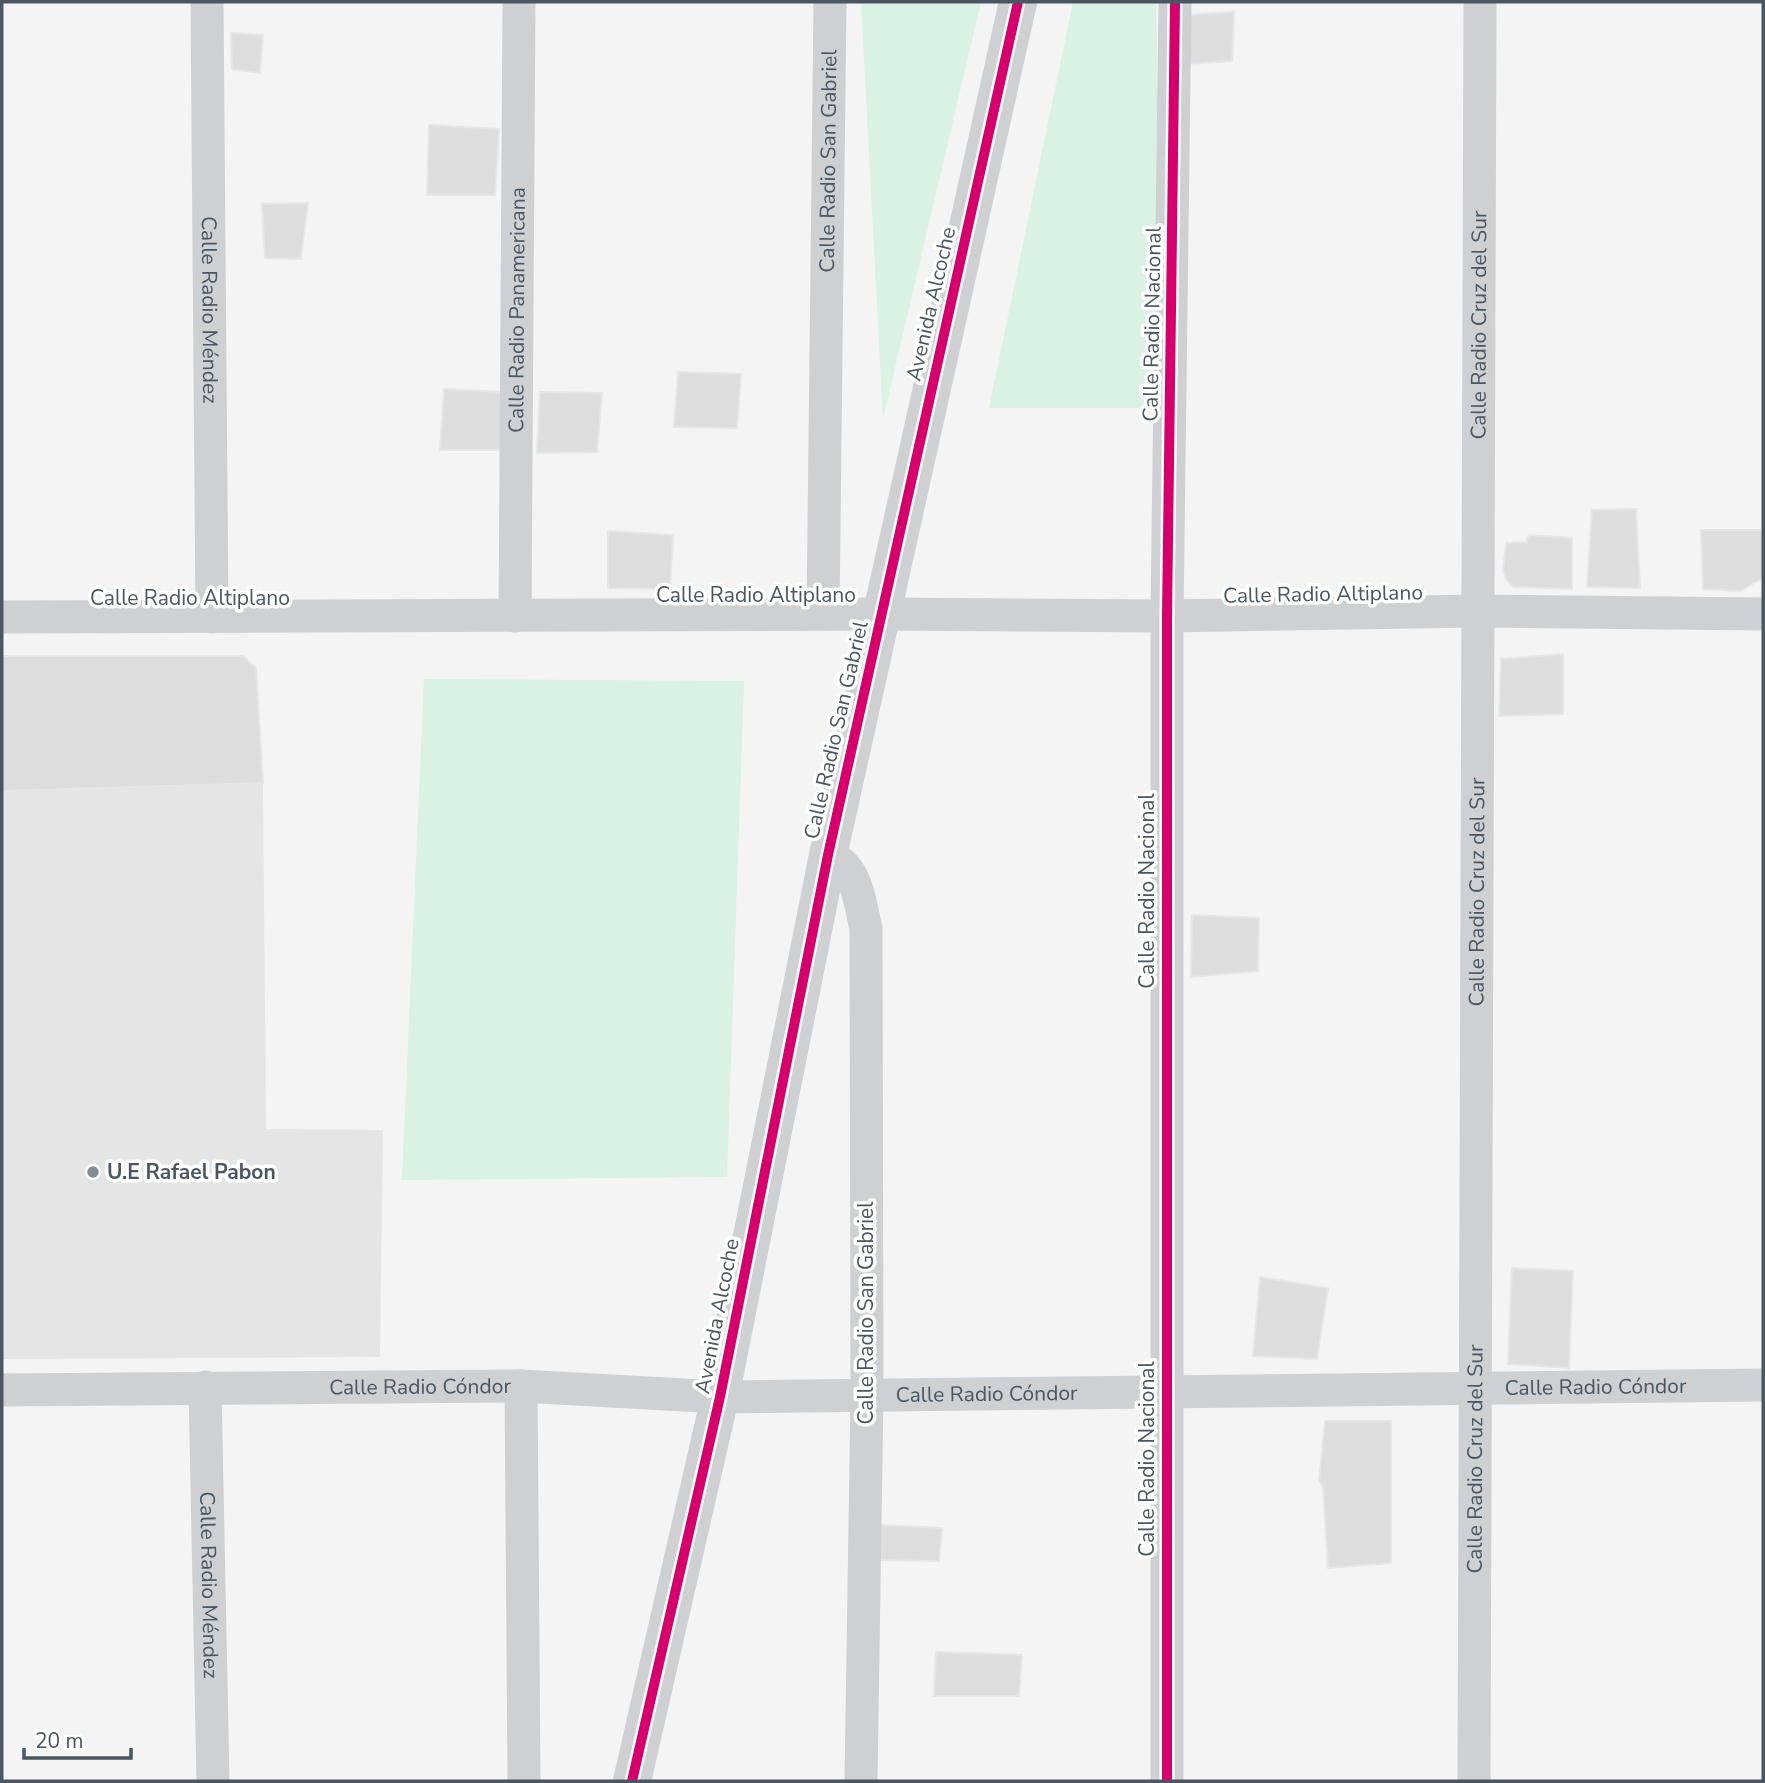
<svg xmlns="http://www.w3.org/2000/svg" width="1765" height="1783" font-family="'Nunito Sans',sans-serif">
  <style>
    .education { fill: #e6e5e6 }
    .green { fill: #d9f2e3 }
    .building { fill: #ddddde; stroke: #e5e6e7; stroke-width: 2 }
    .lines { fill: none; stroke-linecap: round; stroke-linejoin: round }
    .minor { stroke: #ced0d2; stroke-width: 33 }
    .tertiary { stroke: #ced0d2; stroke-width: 38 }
    .cycleway-casing { stroke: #fff; stroke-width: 15 }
    .cycleway { stroke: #d6006c; stroke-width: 10 }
    .poi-dot { fill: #868d94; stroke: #fff; stroke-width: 2.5 }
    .labels { text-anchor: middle; stroke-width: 7; stroke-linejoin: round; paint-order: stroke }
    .street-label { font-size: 21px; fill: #4a5661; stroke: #fff }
    .poi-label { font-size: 21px; font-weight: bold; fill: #4a5661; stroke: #fff; text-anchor: start }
  </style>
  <rect width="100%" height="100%" fill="#f4f4f4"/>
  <!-- education -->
  <path class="education" d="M263 783 266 1129 383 1130 380 1357 2 1359V791Z"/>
  <!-- green -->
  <g class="green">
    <path d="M861 2H981L883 419Z"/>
    <path d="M1073 2H1156L1164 408H989Z"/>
    <path d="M424 679 744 681 727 1177 402 1180Z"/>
  </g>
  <!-- building -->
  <g class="building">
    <path d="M1234 12 1232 61 1186 64 1187 15Z"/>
    <path d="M231 33 263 35 260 73 232 69Z"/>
    <path d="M429 125 499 129 495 195H427Z"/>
    <path d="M308 203 301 259 265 258 262 204Z"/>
    <path d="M678 372 741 374 737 428 674 427Z"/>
    <path d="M444 389 502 392 501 450H440Z"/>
    <path d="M540 392 602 393 597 452 537 453Z"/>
    <path d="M1636 509 1640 588 1587 587 1592 510Z"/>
    <path d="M1701 530H1763V578L1740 591 1703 589Z"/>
    <path d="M608 531 673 535 670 589 608 588Z"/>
    <path d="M1529 535 1572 538V589L1513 587 1506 579 1503 571 1506 543 1526 542Z"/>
    <path d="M1563 654V714L1499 716 1501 659Z"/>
    <path d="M2 656H243L256 668 263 783 2 791Z"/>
    <path d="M1192 915 1259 918 1258 971 1191 977Z"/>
    <path d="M1512 1268 1573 1271 1569 1368 1508 1364Z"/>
    <path d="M1260 1277 1328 1288 1317 1359 1253 1356Z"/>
    <path d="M1325 1421H1391V1563L1328 1568 1323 1486 1319 1481Z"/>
    <path d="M878 1525 942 1528 939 1561 874 1560Z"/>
    <path d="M936 1652 1022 1655 1019 1696H934Z"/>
  </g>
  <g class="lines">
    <!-- minor -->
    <g class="minor">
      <path id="s1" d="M207 2 212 617"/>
      <path id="s2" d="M823 614 830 2"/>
      <path id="s3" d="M515 616 519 2"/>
      <path d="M2 617 882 614 1167 616 1478 611 1763 614"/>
      <path d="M828 855C858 868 859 900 866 928L867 1394 861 1781"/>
      <path d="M521 1386 524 1781"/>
      <path id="s4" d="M205 1387 213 1781"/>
      <path id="s5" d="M2 1390 521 1386 720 1397 1763 1385"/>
      <path d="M1167 1781V616L1175 2"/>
      <path id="s6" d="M1474 1781 1480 2"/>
    </g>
    <!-- tertiary -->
    <path class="tertiary" d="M632 1781 720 1397 828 855 1018 2"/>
    <!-- cycleway casing -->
    <g class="cycleway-casing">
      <g id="cycleway">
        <path d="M632 1781 720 1397 828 855 1018 2"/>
        <path d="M1167 1781V616L1175 2"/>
      </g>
    </g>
    <!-- cycleway -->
    <use href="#cycleway" class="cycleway"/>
  </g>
  <!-- markers -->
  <circle class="poi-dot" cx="93" cy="1172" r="7"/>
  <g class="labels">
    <!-- street labels -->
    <g class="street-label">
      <text dy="7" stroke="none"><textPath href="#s2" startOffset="453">Calle Radio San Gabriel</textPath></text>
      <text transform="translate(931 304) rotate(-77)" y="7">Avenida Alcoche</text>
      <text dy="7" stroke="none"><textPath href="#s3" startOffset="306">Calle Radio Panamericana</textPath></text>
      <text dy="7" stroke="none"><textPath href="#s1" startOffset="308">Calle Radio Méndez</textPath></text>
      <text transform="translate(1152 324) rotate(-89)" y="7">Calle Radio Nacional</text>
      <text dy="7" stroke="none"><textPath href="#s6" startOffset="1456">Calle Radio Cruz del Sur</textPath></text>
      <text transform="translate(1323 594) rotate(-1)" y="7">Calle Radio Altiplano</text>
      <text x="756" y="602">Calle Radio Altiplano</text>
      <text x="190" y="605">Calle Radio Altiplano</text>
      <text transform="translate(836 730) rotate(-77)" y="7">Calle Radio San Gabriel</text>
      <text transform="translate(1147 891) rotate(-90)" y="7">Calle Radio Nacional</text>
      <text dy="7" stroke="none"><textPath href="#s6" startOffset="889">Calle Radio Cruz del Sur</textPath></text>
      <text transform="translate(866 1313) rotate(-90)" y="7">Calle Radio San Gabriel</text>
      <text transform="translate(717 1316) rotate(-79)" y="7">Avenida Alcoche</text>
      <text dy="7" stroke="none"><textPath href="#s5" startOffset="418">Calle Radio Cóndor</textPath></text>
      <text dy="7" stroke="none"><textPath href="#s5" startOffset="1594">Calle Radio Cóndor</textPath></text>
      <text dy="7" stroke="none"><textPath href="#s5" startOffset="985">Calle Radio Cóndor</textPath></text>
      <text dy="7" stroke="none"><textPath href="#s6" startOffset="322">Calle Radio Cruz del Sur</textPath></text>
      <text transform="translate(1147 1459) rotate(-90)" y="7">Calle Radio Nacional</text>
      <text dy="7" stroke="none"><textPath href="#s4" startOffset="198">Calle Radio Méndez</textPath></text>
    </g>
    <!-- poi labels -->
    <g class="poi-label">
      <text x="107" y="1179">U.E Rafael Pabon</text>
    </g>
  </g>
  <!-- border -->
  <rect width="1765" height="1783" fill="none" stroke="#4a5661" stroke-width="7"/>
  <!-- scale -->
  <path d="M24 1748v10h107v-10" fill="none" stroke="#4a5661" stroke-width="3.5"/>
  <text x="35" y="1748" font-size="21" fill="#4a5661" stroke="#ffffff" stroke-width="5" paint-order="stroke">20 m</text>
</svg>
